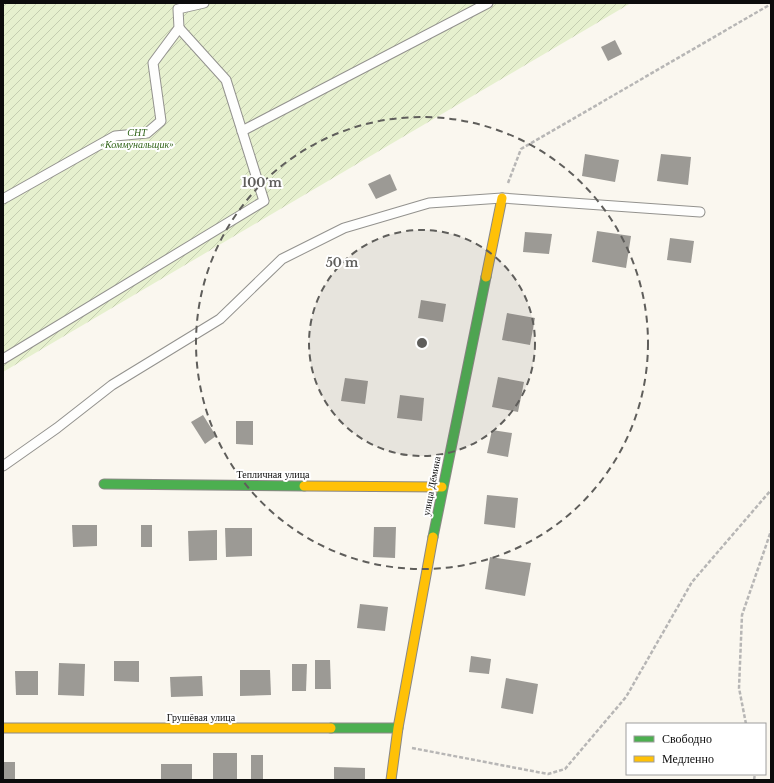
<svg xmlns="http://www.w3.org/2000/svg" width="774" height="783" font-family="'Libre Baskerville',serif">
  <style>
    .garden { fill: url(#garden-furrows) }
    .building { fill: #9c9a95 }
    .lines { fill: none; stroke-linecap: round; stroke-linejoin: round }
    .lane-casing { stroke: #93928e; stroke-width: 11 }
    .fast-casing { stroke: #8a8885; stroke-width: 11 }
    .slow-casing { stroke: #8a8885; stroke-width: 11 }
    .path { stroke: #b7b6b5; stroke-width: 2.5; stroke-dasharray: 4 2; stroke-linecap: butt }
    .lane { stroke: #fefefd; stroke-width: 9 }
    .fast { stroke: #4caf50; stroke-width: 9 }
    .slow { stroke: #ffc107; stroke-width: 9 }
    .ring { fill: none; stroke: #5f5e5b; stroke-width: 2; stroke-dasharray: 7 5 }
    .labels { text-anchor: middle; stroke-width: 4; stroke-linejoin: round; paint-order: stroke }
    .park-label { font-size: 10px; font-style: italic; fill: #32651a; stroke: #fff }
    .street-label { font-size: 10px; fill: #0c0c0c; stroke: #fff }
    .centre { fill: #5f5e5b; stroke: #fff; stroke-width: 2 }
    .ring-label { font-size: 12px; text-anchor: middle; font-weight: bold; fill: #5f5e5b; stroke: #fff; stroke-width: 4; stroke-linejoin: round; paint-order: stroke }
  </style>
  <defs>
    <pattern id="garden-furrows" width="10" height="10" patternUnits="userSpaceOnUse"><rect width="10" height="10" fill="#e6f0ce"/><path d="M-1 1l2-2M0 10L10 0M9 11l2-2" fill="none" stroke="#c4cdb0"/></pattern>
  </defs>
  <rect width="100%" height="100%" fill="#faf7ef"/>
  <!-- garden -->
  <path class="garden" d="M3 3H631L3 372Z"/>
  <!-- building -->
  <g class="building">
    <path d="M615 40 622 54 608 61 601 47Z"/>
    <path d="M585 154 619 160 615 182 582 176Z"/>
    <path d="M661 154 691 157 688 185 657 181Z"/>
    <path d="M390 174 397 190 376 199 368 184Z"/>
    <path d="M597 231 631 236 626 268 592 262Z"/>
    <path d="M525 232 552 234 549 254 523 252Z"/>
    <path d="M670 238 694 241 691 263 667 260Z"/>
    <path d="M421 300 446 304 443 322 418 318Z"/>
    <path d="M507 313 535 318 530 345 502 340Z"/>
    <path d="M498 377 524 382 518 412 492 407Z"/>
    <path d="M345 378 368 381 365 404 341 401Z"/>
    <path d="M400 395 424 398 422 421 397 418Z"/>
    <path d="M203 415 216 436 205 444 191 422Z"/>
    <path d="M236 421H253V445L236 444Z"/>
    <path d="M492 430 512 433 508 457 487 453Z"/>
    <path d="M487 495 518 498 515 528 484 524Z"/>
    <path d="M72 525H97V546L73 547Z"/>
    <rect x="141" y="525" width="11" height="22"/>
    <path d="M374 527H396L395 558 373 557Z"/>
    <path d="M225 528H252V556L226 557Z"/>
    <path d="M217 530V560L189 561 188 531Z"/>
    <path d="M490 557 531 563 525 596 485 589Z"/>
    <path d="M360 604 388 607 385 631 357 628Z"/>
    <path d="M471 656 491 659 489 674 469 672Z"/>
    <path d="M315 660H330L331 689H315Z"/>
    <path d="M114 661H139V682L114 681Z"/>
    <path d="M59 663 85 664 84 696 58 695Z"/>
    <path d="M292 664H307L306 691H292Z"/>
    <path d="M240 670H270L271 695 240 696Z"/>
    <path d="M15 671H38V695H16Z"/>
    <path d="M202 676 203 696 171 697 170 677Z"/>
    <path d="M506 678 538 684 533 714 501 708Z"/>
    <rect x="213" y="753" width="24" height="27"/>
    <rect x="251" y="755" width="12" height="25"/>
    <rect x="3" y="762" width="12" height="18"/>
    <rect x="161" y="764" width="31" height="16"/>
    <path d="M334 767 365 768V780H334Z"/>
  </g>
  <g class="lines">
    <!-- lane casing -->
    <g class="lane-casing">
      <g id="lane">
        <path d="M242 131 488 3"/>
        <path d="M3 199 115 136 147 133 161 121 153 63 179 28 178 9 204 3"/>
        <path d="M3 359 264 201 226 80 179 28"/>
        <path d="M3 466 57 428 112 385 220 319 282 259 344 228 429 203 502 198 700 212"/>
      </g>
    </g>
    <!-- fast casing -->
    <g class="fast-casing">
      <g id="fast">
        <path d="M104 484 304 486"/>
        <path d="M433 537 486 277"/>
        <path d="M331 728H398"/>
      </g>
    </g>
    <!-- slow casing -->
    <g class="slow-casing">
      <g id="slow">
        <path d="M486 277 502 198"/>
        <path d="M304 486 442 487"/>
        <path d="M3 728H331"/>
        <path d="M391 780 398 728 433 537"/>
      </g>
    </g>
    <!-- path -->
    <g class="path">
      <path d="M508 183 521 149 771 4"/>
      <path d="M746 724 739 688 742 615 771 531"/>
      <path d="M412 748 548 774 565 769 626 697 692 582 771 490"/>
      <path d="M754 780 755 774"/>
    </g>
    <!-- lane -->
    <use href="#lane" class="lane"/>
    <!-- fast -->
    <use href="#fast" class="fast"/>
    <!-- slow -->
    <use href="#slow" class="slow"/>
  </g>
  <!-- distance rings -->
  <circle cx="422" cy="343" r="113" fill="#5f5e5b" fill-opacity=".12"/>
  <g class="ring">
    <circle cx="422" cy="343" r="113"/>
    <circle cx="422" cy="343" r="226"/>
  </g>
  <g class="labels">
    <!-- park labels -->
    <g class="park-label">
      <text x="137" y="136">СНТ<tspan x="137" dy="12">«Коммунальщик»</tspan></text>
    </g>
    <!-- street labels -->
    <g class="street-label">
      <text x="273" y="478">Тепличная улица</text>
      <text transform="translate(431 486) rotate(-79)" y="4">улица Дёмина</text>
      <text x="201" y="721">Грушёвая улица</text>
    </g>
  </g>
  <circle cx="422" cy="343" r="6" class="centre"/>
  <g class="ring-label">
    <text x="262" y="187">100 m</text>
    <text x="342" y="267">50 m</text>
  </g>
  <!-- border -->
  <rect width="774" height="783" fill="none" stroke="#0c0c0c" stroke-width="8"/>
  <!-- legend -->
  <rect x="626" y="723" width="140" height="52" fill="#ffffff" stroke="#9e9e9e"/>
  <rect x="634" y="736" width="20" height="6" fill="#4caf50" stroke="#9e9e9e"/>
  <text x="662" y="743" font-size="12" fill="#0c0c0c">Свободно</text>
  <rect x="634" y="756" width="20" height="6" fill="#ffc107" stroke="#9e9e9e"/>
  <text x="662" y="763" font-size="12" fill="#0c0c0c">Медленно</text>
</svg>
